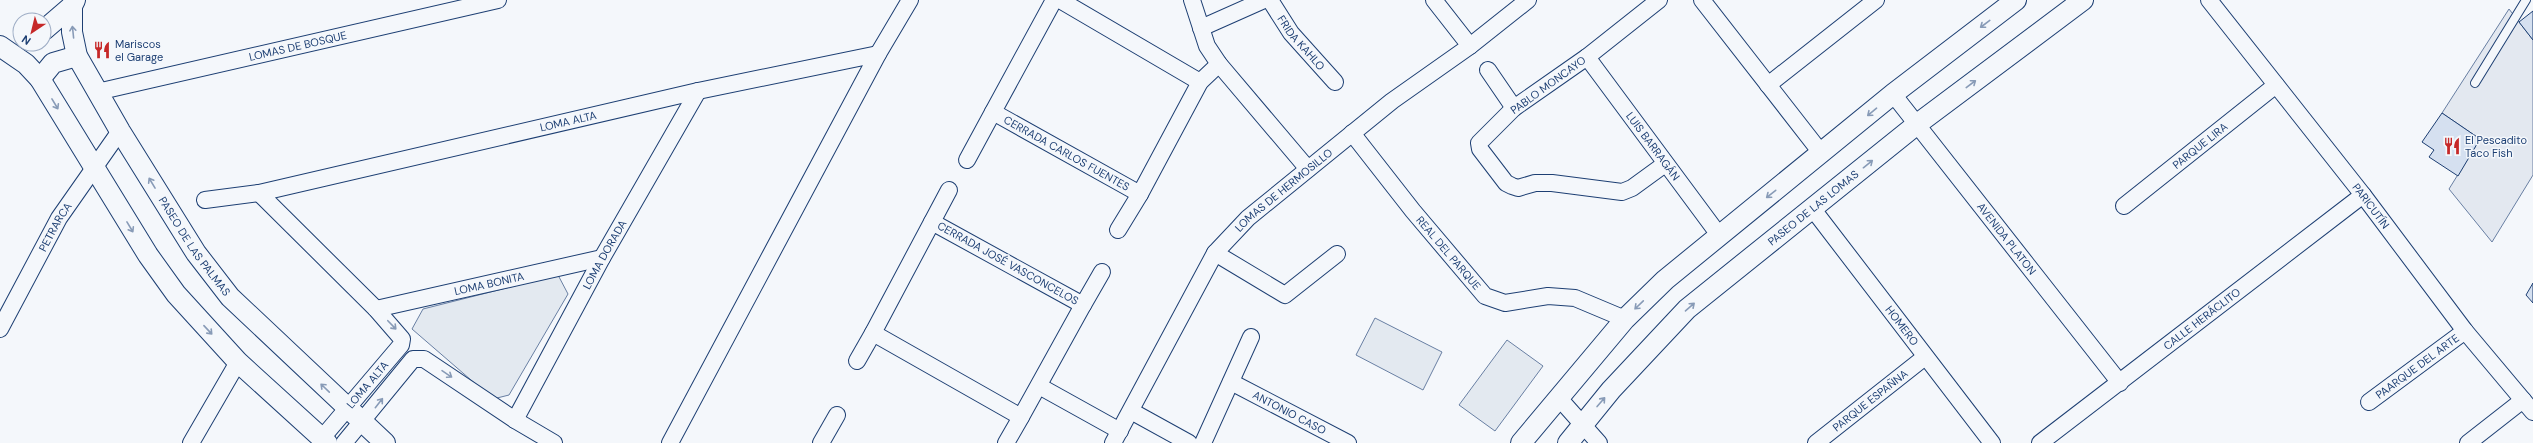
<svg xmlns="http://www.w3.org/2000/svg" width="2533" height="443" font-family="'DM Sans',sans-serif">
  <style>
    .green { fill: #e3e9f0; stroke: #687fa3 }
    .parking { fill: #e3e8f0; stroke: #687fa3 }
    .building { fill: #d5e0f0; stroke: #1d3f73 }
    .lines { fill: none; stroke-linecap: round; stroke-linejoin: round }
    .service-casing { stroke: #1d3f73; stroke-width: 10 }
    .minor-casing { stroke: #1d3f73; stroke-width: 18 }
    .tertiary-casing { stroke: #1d3f73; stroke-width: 22 }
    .service { stroke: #f4f7fb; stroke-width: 8 }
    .minor { stroke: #f4f7fb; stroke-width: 16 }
    .tertiary { stroke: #f4f7fb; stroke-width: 20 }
    .oneway { stroke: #889bb7 }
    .labels { text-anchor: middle; stroke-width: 3; stroke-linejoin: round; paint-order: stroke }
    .street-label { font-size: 11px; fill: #1d3f73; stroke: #f4f7fb }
    .poi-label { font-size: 11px; fill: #1d3f73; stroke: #f4f7fb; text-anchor: start }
  </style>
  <rect width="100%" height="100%" fill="#f4f7fb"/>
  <!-- green -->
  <g class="green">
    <path d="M558 275 568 294 509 395 493 399 412 329 423 309Z"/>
    <path d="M1375 318 1442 352 1423 390 1356 355Z"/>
    <path d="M1507 340 1543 366 1495 431 1459 405Z"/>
  </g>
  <!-- parking -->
  <path class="parking" d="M2509 9 2533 40V175L2492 242 2449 189 2480 139 2442 113Z"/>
  <!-- building -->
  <g class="building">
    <path d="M2533 11V40L2519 22Z"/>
    <path d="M2442 113 2480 139 2458 176 2429 157 2434 150 2422 142Z"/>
    <path d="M2533 283V303L2526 295Z"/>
  </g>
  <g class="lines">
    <!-- service casing -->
    <g class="service-casing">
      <path id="service" d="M2475 83 2526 0"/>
    </g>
    <!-- minor casing -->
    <g class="minor-casing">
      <g id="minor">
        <path id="s1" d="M1054 0 993 112 1140 194 1200 82 1219 64"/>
        <path d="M1060 0 1200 82"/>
        <path d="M1192 0 1207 46 1219 64 1308 169"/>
        <path id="s2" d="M1270 0 1291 33 1335 82"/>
        <path d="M1434 0 1470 46"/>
        <path d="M1659 0 1587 57 1514 108 1479 143 1480 149 1506 183 1512 186 1518 188 1535 183H1552L1622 192 1632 188 1665 164"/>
        <path d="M1702 0 1822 154"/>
        <path id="s3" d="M2209 0 2363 195 2465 331 2533 412"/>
        <path d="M1201 28 1264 0"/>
        <path d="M878 54 910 0"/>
        <path id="s4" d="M1587 57 1719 235"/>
        <path d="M1488 70 1514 108"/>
        <path d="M1768 85 1876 0"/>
        <path id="s5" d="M97 92 498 0"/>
        <path id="s6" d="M1893 94 2120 383"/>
        <path id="s7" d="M1352 133 1413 211 1485 296 1505 303 1548 296 1575 298 1625 319"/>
        <path d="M967 160 993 112"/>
        <path d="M205 200 259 193"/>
        <path id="s8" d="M2124 206 2276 85"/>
        <path id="s9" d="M1812 208 1992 443"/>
        <path d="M932 222 1083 305 1021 417 873 333Z"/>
        <path d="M932 222 949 190"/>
        <path d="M1118 230 1140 194"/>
        <path d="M1215 253 1285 295 1337 254"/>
        <path d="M1083 305 1102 272"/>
        <path id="s10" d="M376 309 602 258"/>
        <path id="s11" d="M0 329 59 218 120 131"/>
        <path d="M857 361 873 333"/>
        <path id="s12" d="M1231 382 1348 443"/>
        <path d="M1039 386 1120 431"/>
        <path d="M1558 397 1599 443"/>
        <path id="s13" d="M2369 402 2465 331"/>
        <path d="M1131 411 1189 443"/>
        <path id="s14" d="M515 420 602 258 698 91"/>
        <path id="s15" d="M322 438 401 345 402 339 376 309 259 193 698 91 878 54 670 443"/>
        <path d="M191 443 238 362"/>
        <path d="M344 443 413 359H424L515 420 554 443"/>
        <path d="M821 443 837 415"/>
        <path d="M1006 443 1021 417"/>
        <path id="s16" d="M1113 443 1215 253 1248 218 1392 101 1470 46 1528 0"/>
        <path d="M1203 443 1251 337"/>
        <path id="s17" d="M1816 443 1925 357"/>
        <path id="s18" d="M2040 443 2363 195"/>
        <path d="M2468 443 2523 400"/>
      </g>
    </g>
    <!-- tertiary casing -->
    <g class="tertiary-casing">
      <g id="tertiary">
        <path id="s19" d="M75 0 72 6V32L77 56 120 131 196 253 230 297 385 443"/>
        <path d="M44 30 72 6"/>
        <path d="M0 46 26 64 40 79 148 255 176 294 238 362 327 443"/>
        <path d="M40 79 53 63 77 56"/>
        <path d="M1521 443 1625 319 1665 280 1893 94 2016 0"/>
        <path id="s20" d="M1568 443 1611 390 1687 309 1916 125 2083 0"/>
      </g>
    </g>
    <!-- service -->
    <use href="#service" class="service"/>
    <!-- minor -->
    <use href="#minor" class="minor"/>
    <!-- tertiary -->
    <use href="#tertiary" class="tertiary"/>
  </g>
  <!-- one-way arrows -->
  <defs><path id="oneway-shaft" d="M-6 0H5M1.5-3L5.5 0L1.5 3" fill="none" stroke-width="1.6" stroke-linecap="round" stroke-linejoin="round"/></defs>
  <g class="oneway">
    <use href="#oneway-shaft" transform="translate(1985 24) rotate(143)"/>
    <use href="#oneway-shaft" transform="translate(73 32) rotate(-96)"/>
    <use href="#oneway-shaft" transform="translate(1971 84) rotate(-37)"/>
    <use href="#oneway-shaft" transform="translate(55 104) rotate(59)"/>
    <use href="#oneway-shaft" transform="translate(1872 112) rotate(140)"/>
    <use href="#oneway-shaft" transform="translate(1868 164) rotate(-39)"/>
    <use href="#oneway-shaft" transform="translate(152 183) rotate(-121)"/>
    <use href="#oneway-shaft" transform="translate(1771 194) rotate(142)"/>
    <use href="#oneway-shaft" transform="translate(130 227) rotate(59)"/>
    <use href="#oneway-shaft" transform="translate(1639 305) rotate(136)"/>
    <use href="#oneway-shaft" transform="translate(1690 307) rotate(-41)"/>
    <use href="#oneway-shaft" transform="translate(392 325) rotate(46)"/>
    <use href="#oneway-shaft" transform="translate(208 330) rotate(47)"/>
    <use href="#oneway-shaft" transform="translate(447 374) rotate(34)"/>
    <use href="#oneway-shaft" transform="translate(325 388) rotate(-136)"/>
    <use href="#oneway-shaft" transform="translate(1601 402) rotate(-49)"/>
    <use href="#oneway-shaft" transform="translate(379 403) rotate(-52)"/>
  </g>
  <!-- icons -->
  <defs>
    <g id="restaurant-bare" transform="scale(1.38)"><path d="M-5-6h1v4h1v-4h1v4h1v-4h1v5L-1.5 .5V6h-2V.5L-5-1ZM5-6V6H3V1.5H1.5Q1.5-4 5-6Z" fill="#c62828" stroke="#f4f7fb" stroke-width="2.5" paint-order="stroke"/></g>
  </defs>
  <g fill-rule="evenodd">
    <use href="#restaurant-bare" x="102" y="50"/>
    <use href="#restaurant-bare" x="2452" y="146"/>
  </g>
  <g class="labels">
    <!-- street labels -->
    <g class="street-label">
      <text dy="4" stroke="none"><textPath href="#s2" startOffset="53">FRIDA KAHLO</textPath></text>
      <text dy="4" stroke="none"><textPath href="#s5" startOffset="206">LOMAS DE BOSQUE</textPath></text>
      <text transform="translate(1548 85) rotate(-36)" y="4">PABLO MONCAYO</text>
      <text dy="4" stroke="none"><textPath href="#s15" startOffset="650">LOMA ALTA</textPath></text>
      <text dy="4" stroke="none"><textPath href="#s8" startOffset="97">PARQUE LIRA</textPath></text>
      <text dy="4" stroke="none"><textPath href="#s4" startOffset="111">LUIS BARRAGÁN</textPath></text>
      <text dy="4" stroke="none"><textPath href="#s1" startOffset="212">CERRADA CARLOS FUENTES</textPath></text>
      <text dy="4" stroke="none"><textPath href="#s16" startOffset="309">LOMAS DE HERMOSILLO</textPath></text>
      <text dy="4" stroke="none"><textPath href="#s3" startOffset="262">PARICUTÍN</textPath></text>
      <text dy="4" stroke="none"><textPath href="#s20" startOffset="341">PASEO DE LAS LOMAS</textPath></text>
      <text dy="4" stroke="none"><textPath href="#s11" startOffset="116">PETRARCA</textPath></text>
      <text dy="4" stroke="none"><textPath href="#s6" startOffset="184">AVENIDA PLATON</textPath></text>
      <text dy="4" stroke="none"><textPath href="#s19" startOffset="281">PASEO DE LAS PALMAS</textPath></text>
      <text dy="4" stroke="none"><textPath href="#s7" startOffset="154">REAL DEL PARQUE</textPath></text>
      <text dy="4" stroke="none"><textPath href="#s14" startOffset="188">LOMA DORADA</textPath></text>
      <text transform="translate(1008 263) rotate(29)" y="4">CERRADA JOSÉ VASCONCELOS</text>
      <text dy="4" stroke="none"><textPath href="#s10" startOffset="116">LOMA BONITA</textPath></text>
      <text dy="4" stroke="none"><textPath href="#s18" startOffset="204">CALLE HERÁCLITO</textPath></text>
      <text dy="4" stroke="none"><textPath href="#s9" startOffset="148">HOMERO</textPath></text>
      <text dy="4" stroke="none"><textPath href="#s13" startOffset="60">PAARQUE DEL ARTE</textPath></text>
      <text dy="4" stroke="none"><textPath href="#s15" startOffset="70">LOMA ALTA</textPath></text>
      <text dy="4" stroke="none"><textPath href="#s17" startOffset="69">PARQUE ESPAÑNA</textPath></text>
      <text dy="4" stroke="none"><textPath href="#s12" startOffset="66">ANTONIO CASO</textPath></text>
    </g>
    <!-- poi labels -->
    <g class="poi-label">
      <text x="115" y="48">Mariscos<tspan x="115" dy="13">el Garage</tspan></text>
      <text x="2465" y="144">El Pescadito<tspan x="2465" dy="13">Taco Fish</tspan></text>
    </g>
  </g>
  <!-- north arrow -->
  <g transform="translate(32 32) rotate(215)"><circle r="19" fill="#f4f7fb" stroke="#9eadc5"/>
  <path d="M0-3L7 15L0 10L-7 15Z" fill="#c62828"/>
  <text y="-6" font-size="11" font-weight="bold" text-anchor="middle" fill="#1d3f73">N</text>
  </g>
</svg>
